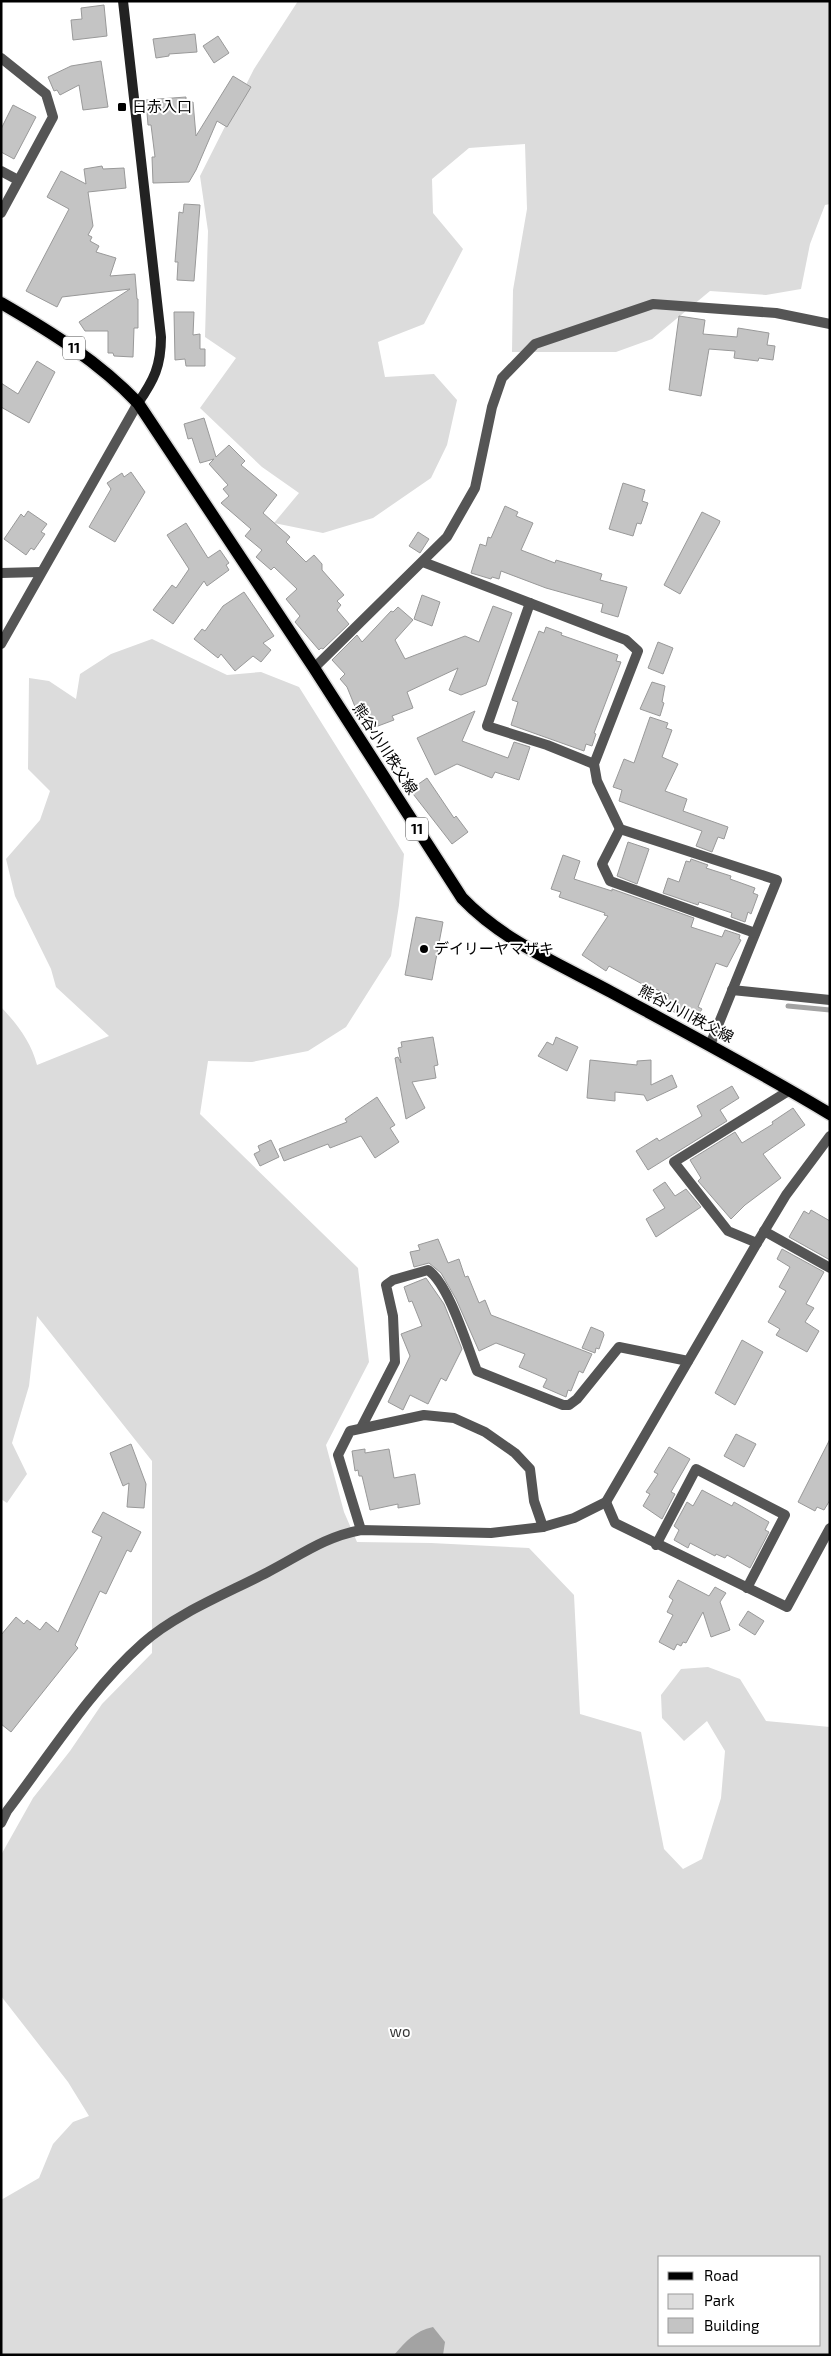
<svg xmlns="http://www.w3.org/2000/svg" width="831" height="2356" font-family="'Exo 2','Noto Sans JP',sans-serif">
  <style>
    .green { fill: #dcdcdc; fill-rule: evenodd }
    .water { fill: #a3a3a3 }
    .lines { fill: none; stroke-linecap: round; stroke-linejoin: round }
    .stream { stroke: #a3a3a3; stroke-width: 5 }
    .building { fill: #c4c4c4; stroke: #999 }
    .primary-casing { stroke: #dbdbdb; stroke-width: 15 }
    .street { stroke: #555; stroke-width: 10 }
    .secondary { stroke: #222; stroke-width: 10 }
    .primary { stroke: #000; stroke-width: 12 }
    .poi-dot { fill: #000; stroke: #fff; stroke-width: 2 }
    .labels { text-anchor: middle; stroke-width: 4; stroke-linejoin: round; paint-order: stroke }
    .shield { fill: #fff; stroke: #4c4c4c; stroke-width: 1 }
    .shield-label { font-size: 14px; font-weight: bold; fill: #000 }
    .poi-label { font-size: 15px; fill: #000; stroke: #fff; text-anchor: start }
    .street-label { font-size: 15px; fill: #000; stroke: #fff }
    .park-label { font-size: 15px; fill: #333; stroke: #fff }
  </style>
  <rect width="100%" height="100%" fill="#fff"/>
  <!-- green -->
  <g class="green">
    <path d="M298 1H830V204L825 205 810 244 801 289 766 295 710 291 652 339 616 352H512L513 290 527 209 525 144 469 148 432 179 433 213 463 249 424 324 378 342 385 377 434 374 457 400 447 445 431 478 373 518 323 533 274 523 299 493 262 467 200 408 236 358 205 337 208 231 200 176 254 69Z"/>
    <path d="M152 639 227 675 261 672 299 687 404 854 399 905 391 956 346 1027 308 1051 252 1062 208 1061 200 1114 358 1268 369 1362 326 1445 344 1512 357 1542 431 1543 529 1548 574 1595 580 1714 641 1732 664 1849 683 1869 702 1859 721 1798 725 1751 707 1721 684 1741 662 1718 661 1695 681 1669 708 1667 740 1679 766 1721 830 1727V2355H1V2200L39 2178 53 2144 73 2122 89 2116 68 2082 1 1996V1855L33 1798 70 1751 102 1704 152 1653V1461L37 1316 29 1386 12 1443 27 1474 7 1503 1 1499V1007C18 1025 31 1042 37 1065L109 1036 56 987 51 969 15 896 6 859 40 820 50 791 28 769 29 678 49 681 76 699 80 674 111 654ZM660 2257H820V2345H660Z"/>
  </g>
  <!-- water -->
  <path class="water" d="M433 2327 445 2342 443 2355H394C406 2341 415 2331 433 2327Z"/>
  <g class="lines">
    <!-- stream -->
    <path class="stream" d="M788 1006 830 1010"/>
  </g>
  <!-- building -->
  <g class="building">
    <path d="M104 5 107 36 73 40 71 20 82 19 81 8Z"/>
    <path d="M195 34 197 52 169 54V56L156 58 153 39Z"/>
    <path d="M218 36 229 53 214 63 203 46Z"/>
    <path d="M101 61 108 107 83 110 79 85 60 95 57 90 54 91 48 77 71 66Z"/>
    <path d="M233 76 251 87 227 127 217 121 196 170 189 182 153 183 152 157H155L151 125H148L146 100 186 97V103L193 102 196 136Z"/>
    <path d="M13 105 36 117 14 159 1 152V129Z"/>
    <path d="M102 166 103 169 124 168 126 188 88 192 93 226 88 235 92 237 90 241 99 246 96 252 116 258 110 276 135 274 137 299H138V328H134L133 357 114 356 113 353H108V331H85L79 322 130 289 62 297 57 307 26 291 69 209 47 197 61 171 86 184 84 169Z"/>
    <path d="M184 204 200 205 194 281 177 280 178 262H175L179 212 183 213Z"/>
    <path d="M174 312H194L193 335 200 334V349H205V366H186L185 359 175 360Z"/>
    <path d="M679 316 705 320 703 334 737 337 738 328 769 333 767 345 775 346 773 360 759 358 758 361 734 358 735 351 709 349 701 396 669 390Z"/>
    <path d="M37 361 55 372 29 423 1 407V383L18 394Z"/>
    <path d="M204 418 216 457 229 445 245 461 241 465 277 495 263 513 290 537 286 542 306 562 314 555 322 564V570L344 595 337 601 341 605 337 610 349 624 323 649 321 648 319 650 295 622 300 616 286 599 297 589 274 567 271 570 256 557 262 550 245 536 251 529 221 503 229 496 223 489 228 485 209 464 214 459 200 463 192 438 188 439 184 424Z"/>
    <path d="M131 472 145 492 115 542 89 527 111 489 107 483 122 473 124 477Z"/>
    <path d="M623 483 645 490 642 501 648 503 641 524 637 523 633 536 609 529Z"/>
    <path d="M505 506 518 512 516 516 533 523 521 550 555 563 556 560 602 574 600 580 627 587 618 617 601 612 603 604 546 588 501 571 499 579 492 577 491 579 471 573 480 544 486 546 488 537 491 538Z"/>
    <path d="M28 511 47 524 41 532 45 534 34 550 31 548 26 555 4 539 21 514 24 517Z"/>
    <path d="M702 512 720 521 719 524 680 594 664 585Z"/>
    <path d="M186 523 208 558 220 550 229 563 226 565 229 570 207 586 204 581 173 624 153 610 172 585 176 588 189 569 167 535Z"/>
    <path d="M418 532 429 539 420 553 409 546Z"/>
    <path d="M244 592 274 636 263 643 271 650 261 662 253 656 235 671 221 654 218 658 194 639 202 629 205 631 223 606Z"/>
    <path d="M422 595 440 602 432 626 414 619Z"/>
    <path d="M493 606 512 613 486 685 461 695 449 690 458 668 407 692 413 708 392 716 394 720 370 729 364 712 358 714 347 687 340 679 345 674 332 660 357 635 362 642 391 611 393 612 398 607 413 620 395 640 405 659 465 636 479 642Z"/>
    <path d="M546 627 562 633 561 635 618 655 616 661 621 662 594 733 596 734 592 746 586 744 584 751 511 725 518 702 512 700 539 631 544 633Z"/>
    <path d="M658 642 673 648 663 674 648 668Z"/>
    <path d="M652 682 665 686 662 702 664 703 660 716 640 709Z"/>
    <path d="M475 711 462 741 508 758 514 742 530 747 519 780 495 772 492 778 457 764 435 775 417 738Z"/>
    <path d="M650 717 668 723 666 728 672 730 662 757 678 764 665 791 687 799 683 811 728 827 724 839 718 837 712 852 696 846 702 831 619 801 622 790 613 787 624 759 634 763Z"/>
    <path d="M427 778 454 818 456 816 468 832 452 844 410 790Z"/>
    <path d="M628 842 649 849 637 884 617 876Z"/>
    <path d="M563 855 580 861 574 879 612 891V889L694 918 691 927 722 937 725 930 740 935 739 939 741 940 727 967 716 963 698 1007 702 1009 693 1024 663 1005 669 994 644 985 609 966 606 971 582 955 608 916 604 915 605 913 559 897 561 892 551 889Z"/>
    <path d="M691 859 708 865 706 868 731 876 730 879 755 888 753 893 758 895 751 914 748 912 745 922 731 917 732 913 699 902 698 905 663 893 668 878 679 882 686 861 690 862Z"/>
    <path d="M416 917 443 922 432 980 405 975Z"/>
    <path d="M433 1037 438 1065 434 1066 436 1078 412 1082 425 1108 406 1119 395 1058 398 1057 401 1063 398 1048 402 1047 401 1042Z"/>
    <path d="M556 1037 578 1047 567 1071 538 1056 547 1042 553 1045Z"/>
    <path d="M590 1060 637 1065V1061L651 1060V1085L672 1075 677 1087 647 1101 644 1095 615 1092V1101L587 1098Z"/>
    <path d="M732 1086 739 1098 720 1110 727 1121 648 1170 636 1151 657 1138 659 1141 702 1116 697 1106Z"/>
    <path d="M377 1097 395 1125 390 1128 399 1142 375 1158 361 1136 330 1148 328 1144 284 1161 279 1149 347 1122 345 1119Z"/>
    <path d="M793 1108 805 1125 763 1154 781 1178 745 1205 731 1219 698 1181 701 1178 690 1160 735 1132 742 1143 773 1124 772 1122Z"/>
    <path d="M271 1140 279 1157 260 1166 254 1154 260 1151 258 1146Z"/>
    <path d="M665 1182 675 1196 686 1189 701 1207 656 1237 646 1219 665 1208 653 1190Z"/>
    <path d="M811 1210 830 1221V1260L789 1237 804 1211 809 1214Z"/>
    <path d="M438 1239 448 1263 459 1259 465 1277 468 1276 479 1303 485 1300 491 1315 592 1354 583 1373 579 1371 571 1391 568 1390 566 1397 543 1387 547 1379 519 1367 525 1354 496 1343 479 1351 456 1299 441 1273 429 1263 414 1267 410 1252 420 1250 418 1245Z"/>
    <path d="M782 1249 824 1272 806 1304 814 1308 805 1322 819 1331 807 1352 776 1335 780 1329 768 1322 786 1291 779 1287 790 1267 777 1259Z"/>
    <path d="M426 1278 444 1304 462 1349 446 1381 441 1378 428 1404 410 1395 403 1410 388 1402 410 1356 401 1334 422 1326 412 1301 409 1302 404 1287Z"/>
    <path d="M591 1327 603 1332 604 1335 599 1349 596 1348 595 1353 582 1348Z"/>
    <path d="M742 1340 763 1352 735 1405 715 1393Z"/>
    <path d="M736 1434 756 1444 744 1467 724 1456Z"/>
    <path d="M830 1439V1500L824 1510 817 1507 815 1511 798 1502Z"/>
    <path d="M131 1444 146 1484 144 1508 127 1507 129 1483 123 1486 110 1453Z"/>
    <path d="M669 1447 690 1459 671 1492 675 1494 662 1519 643 1506 650 1494 646 1492 658 1474 654 1472Z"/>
    <path d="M365 1449V1453L389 1449 394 1478 415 1474 420 1504 398 1508V1504L370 1510 362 1476H359L358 1470 355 1471 352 1451Z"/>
    <path d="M702 1490 732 1506 734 1502 769 1522 765 1530 769 1532 750 1568 727 1555 725 1558 716 1554 715 1556 690 1543 688 1548 674 1540 679 1530 674 1526 687 1502 693 1506Z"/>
    <path d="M103 1512 141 1532 131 1552 127 1550 106 1594 100 1591 75 1645 78 1648 11 1732 1 1724V1635L16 1617 24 1624 27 1620 40 1630 46 1622 58 1632 102 1537 92 1532Z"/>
    <path d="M678 1580 709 1596 715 1587 726 1593 720 1602 730 1630 711 1637 703 1612 686 1643 683 1642 681 1646 677 1644 674 1650 659 1642 673 1615 667 1612 673 1600 669 1597Z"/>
    <path d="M748 1611 764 1621 755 1635 739 1625Z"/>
  </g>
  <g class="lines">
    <!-- primary casing -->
    <g class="primary-casing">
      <path id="primary" d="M1 303C51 332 98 361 138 403L314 668 462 898C503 941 559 964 611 992 685 1032 759 1071 830 1114"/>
    </g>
    <!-- street -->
    <g class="street">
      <path d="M1 58 46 94 53 117 1 213"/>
      <path d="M1 171 18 180"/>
      <path d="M423 562 626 640 638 651 594 764 597 781 620 829 777 880 710 1045"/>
      <path d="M1 573 41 572"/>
      <path d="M530 603 487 726 547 745 594 764"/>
      <path d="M1 644 138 403"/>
      <path d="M314 668 447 537 475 488 492 407 502 378 535 344 653 304 776 313 830 324"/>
      <path d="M620 829 602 864 610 881 755 933"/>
      <path d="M732 990 830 1000"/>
      <path d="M764 1231 830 1268"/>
      <path d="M757 1243 728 1231 674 1162 790 1090"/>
      <path d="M361 1428 395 1362 393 1316 386 1285 393 1280 428 1270C449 1284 467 1346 477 1371L563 1405H569L577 1399 619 1347 688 1361"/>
      <path d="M606 1502 615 1523 787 1607 830 1528"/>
      <path d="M361 1530 338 1455 350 1431 424 1415 454 1418 485 1432 515 1453 530 1469 534 1501 543 1527"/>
      <path d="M656 1545 696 1469 785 1515 747 1588"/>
      <path d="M1 1823 7 1811C49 1756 91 1689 143 1643 175 1614 230 1592 268 1572 301 1555 324 1537 361 1530L491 1533 543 1527 574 1518 606 1502 757 1243 786 1195 830 1136"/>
    </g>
    <!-- secondary -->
    <path class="secondary" d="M123 1 161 337C161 366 154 380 138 403"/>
    <!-- primary -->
    <use href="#primary" class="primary"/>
  </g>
  <!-- markers -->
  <g class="poi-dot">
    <rect x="117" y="102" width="10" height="10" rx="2.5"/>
    <circle cx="424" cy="949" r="5"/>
  </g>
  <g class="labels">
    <!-- shield labels -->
    <g class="shield">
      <rect x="63" y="336.5" width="22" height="23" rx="4"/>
      <rect x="406" y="817.5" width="22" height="23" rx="4"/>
    </g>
    <g class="shield-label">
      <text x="74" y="353">11</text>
      <text x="417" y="834">11</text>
    </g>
    <!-- poi labels -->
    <g class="poi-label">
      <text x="132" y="112">日赤入口</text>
      <text x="434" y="954">デイリーヤマザキ</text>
    </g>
    <!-- street labels -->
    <g class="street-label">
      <text transform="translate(385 749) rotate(57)" y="5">熊谷小川秩父線</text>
      <text transform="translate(686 1014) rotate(28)" y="5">熊谷小川秩父線</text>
    </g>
    <!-- park labels -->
    <g class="park-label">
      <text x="400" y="2037">wo</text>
    </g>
  </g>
  <!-- border -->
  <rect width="831" height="2356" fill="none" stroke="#000000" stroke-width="5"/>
  <!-- legend -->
  <rect x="658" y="2256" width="162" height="90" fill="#ffffff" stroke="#999999"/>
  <rect x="668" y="2272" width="25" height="8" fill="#000000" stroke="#999999"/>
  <text x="704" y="2281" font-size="15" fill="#000000">Road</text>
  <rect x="668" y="2294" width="25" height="15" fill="#dcdcdc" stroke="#999999"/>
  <text x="704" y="2306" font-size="15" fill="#000000">Park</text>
  <rect x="668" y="2318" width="25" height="15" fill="#c4c4c4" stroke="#999999"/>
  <text x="704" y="2331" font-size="15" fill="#000000">Building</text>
</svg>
